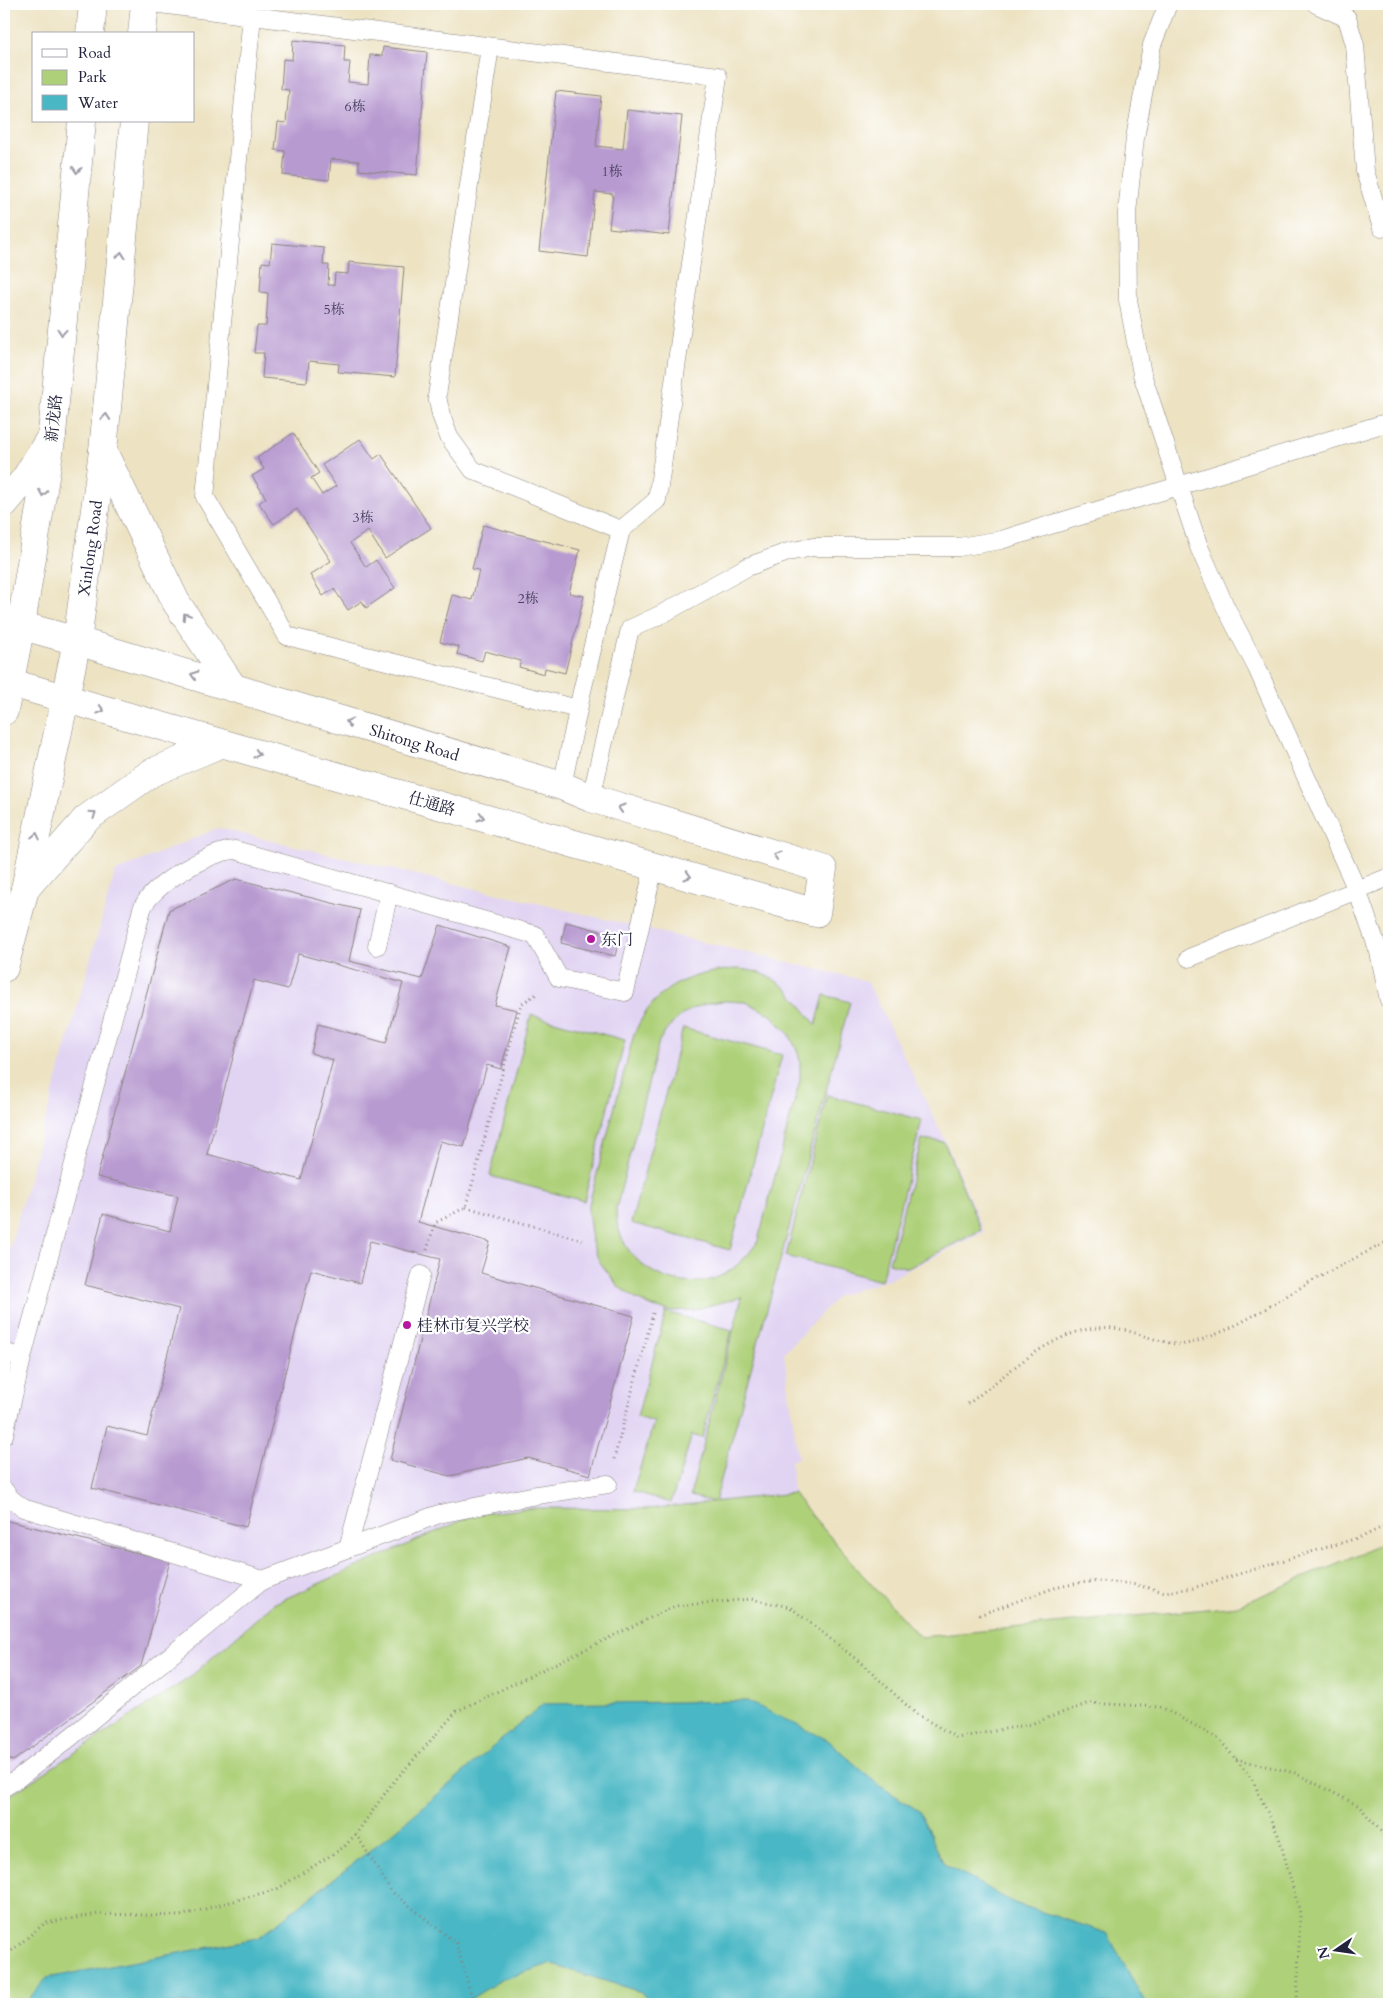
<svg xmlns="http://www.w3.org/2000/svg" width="1393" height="2008" font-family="Cardo,'Noto Serif SC',serif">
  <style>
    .built { fill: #e1d4f3 }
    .green { fill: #aed079; stroke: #68795a; fill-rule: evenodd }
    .water { fill: #4ab7c5; stroke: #366c80 }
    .building { fill: #b79ad0; fill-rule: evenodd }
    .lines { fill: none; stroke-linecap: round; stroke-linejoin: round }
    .service-casing { stroke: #88827f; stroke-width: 19 }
    .tertiary-casing { stroke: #88827f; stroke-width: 29 }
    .secondary-casing { stroke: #88827f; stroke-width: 29 }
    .path { stroke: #88827f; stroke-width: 3; stroke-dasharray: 1 4; stroke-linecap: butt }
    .service { stroke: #fff; stroke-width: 18 }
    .tertiary { stroke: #fff; stroke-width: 28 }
    .secondary { stroke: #fff; stroke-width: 28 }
    .oneway { stroke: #9c9ca7 }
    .poi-dot { fill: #b5179e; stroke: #fff; stroke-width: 2 }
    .labels { text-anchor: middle; stroke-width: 4.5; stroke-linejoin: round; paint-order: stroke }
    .number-label { font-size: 14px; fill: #474060 }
    .street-label { font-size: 16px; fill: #22223b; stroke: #fff }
    .poi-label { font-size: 16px; fill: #22223b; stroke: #fff; text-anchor: start }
  </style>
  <rect width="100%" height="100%" fill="#fff"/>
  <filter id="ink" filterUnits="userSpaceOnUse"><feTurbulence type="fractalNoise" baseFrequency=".02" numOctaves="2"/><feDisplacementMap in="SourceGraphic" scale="10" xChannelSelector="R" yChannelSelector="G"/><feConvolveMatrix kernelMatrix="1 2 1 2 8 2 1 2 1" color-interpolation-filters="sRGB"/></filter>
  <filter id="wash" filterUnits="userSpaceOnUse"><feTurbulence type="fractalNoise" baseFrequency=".0096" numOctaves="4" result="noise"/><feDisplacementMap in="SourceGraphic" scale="20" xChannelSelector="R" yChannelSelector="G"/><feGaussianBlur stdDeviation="1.12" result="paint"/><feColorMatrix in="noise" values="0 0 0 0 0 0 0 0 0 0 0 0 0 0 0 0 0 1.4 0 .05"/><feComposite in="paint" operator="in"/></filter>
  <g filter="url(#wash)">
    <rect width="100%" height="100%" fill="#ede3c3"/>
    <!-- built -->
    <path class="built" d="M218 828 867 981 943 1136 984 1232 890 1279 838 1296 784 1353 798 1458 791 1461 793 1493 648 1509 532 1508 273 1604 189 1678 4 1799V1268L115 872Z"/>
    <!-- green -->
    <g class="green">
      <path d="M735 969C777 970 793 994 816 1025L824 995 850 1002 715 1502 690 1496 742 1297 693 1310 670 1311 653 1307 634 1298 618 1286 599 1261 592 1243 588 1208 634 1034C655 987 685 974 735 969ZM724 1001 746 1002 770 1014 789 1034 798 1052 800 1062V1080L758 1241C745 1261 725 1279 700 1282 657 1287 615 1253 616 1209L659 1041C676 1015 693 1004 724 1001Z"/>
      <path d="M531 1015 625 1040 584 1201 490 1176Z"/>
      <path d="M683 1028 782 1055 730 1250 631 1223Z"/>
      <path d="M827 1095 922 1120 881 1281 786 1256Z"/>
      <path d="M922 1139 944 1142 981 1230 908 1268 889 1263Z"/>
      <path d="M666 1312 732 1330 702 1438 692 1435 671 1503 633 1491 654 1422 637 1417Z"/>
      <path d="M793 1493 861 1573 920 1637 1237 1606 1389 1541V2004H4V1799L189 1678 273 1604 476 1514 532 1508 648 1509Z"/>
    </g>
    <!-- water -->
    <path class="water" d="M747 1701 828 1740 877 1784 919 1811 944 1864 1014 1903 1107 1933 1146 2004H651L641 1992 550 1964 501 1980 462 2004H24L47 1978 258 1938 396 1830 543 1704Z"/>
    <g id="blocks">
      <!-- building -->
      <g class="building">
        <path d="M293 40 345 45 344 62H350L348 82 368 84 370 55 382 56 383 47 427 52 417 175 359 170V161L331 159 329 180 283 175 285 151 275 150 278 122 286 123 289 90 281 89 283 59 292 60Z"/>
        <path d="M556 91 601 96 596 146 623 149 627 110 682 116 669 235 609 228 613 194 595 192 588 257 539 251Z"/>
        <path d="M272 243 324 248 323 265H329L328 285H334L335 273 348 274 349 262 404 267 395 377 338 372 339 364 309 361 307 382 262 378 264 353H254L257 326H266L268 293 260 292 262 262 270 263Z"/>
        <path d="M293 433 319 473 311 478 322 495 336 486 322 465 360 439 374 459 381 454 431 528 385 558 368 531 350 543 366 567 376 560 395 588 366 608 362 601 348 610 334 589 323 596 310 575 331 561 297 509 274 524 259 503 266 498 252 476 264 469 257 458Z"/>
        <path d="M483 525 580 550 569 593 584 596 565 673 545 668 544 674 519 667 521 661 485 651 482 661 457 654 459 647 440 642 452 595 472 600 479 570 472 569Z"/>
        <path d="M236 879 360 910 349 961 422 979 440 925 511 947 495 1005 517 1010 501 1069 487 1065 464 1147 440 1141 418 1222 490 1242 481 1273 634 1316 590 1475 528 1458 450 1476 390 1460 440 1259 370 1241 360 1283 311 1270 246 1527 92 1488 107 1426 147 1436 179 1309 85 1285 103 1214 170 1231 178 1196 97 1177 169 910ZM298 954 403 983 386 1043 318 1024 311 1053 333 1060 301 1180 207 1154 254 980 288 989Z"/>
        <path d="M566 922 620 936 615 956 561 943Z"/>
        <path d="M4 1520 170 1561 141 1666 13 1761 4 1757Z"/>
      </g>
    </g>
  </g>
  <g filter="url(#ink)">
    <use href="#blocks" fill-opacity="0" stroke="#88827f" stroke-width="1"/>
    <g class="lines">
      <!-- service casing -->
      <g class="service-casing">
        <g id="service">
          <path d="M160 4 718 76 657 500 621 530 582 691 562 786"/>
          <path d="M1168 4 1152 45 1135 138 1127 213 1128 300 1142 374 1199 547 1225 606 1257 668 1357 890 1379 952 1389 1000"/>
          <path d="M1316 4 1347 18 1355 45 1365 171 1382 228"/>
          <path d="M252 16 205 497 287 636 578 709"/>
          <path d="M490 47 437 396 441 415 449 437 473 470 621 530"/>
          <path d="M591 798 630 629 662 614 747 567 788 552 813 547H959L1001 540 1389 422"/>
          <path d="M377 946 389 893"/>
          <path d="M1189 958 1389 877"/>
          <path d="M4 1352 22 1358 142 909C151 885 210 851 235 850L535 935 559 978 625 992 654 866"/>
          <path d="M4 1435 22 1358"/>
          <path d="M4 1490 11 1499 23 1508 263 1580"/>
          <path d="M348 1548 421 1275"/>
          <path d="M4 1787 17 1779 72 1736 263 1580 439 1514 531 1496 608 1484"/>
        </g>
      </g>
      <!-- tertiary casing -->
      <g class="tertiary-casing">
        <g id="tertiary">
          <path d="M103 451 176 602 232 686"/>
          <path d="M4 504 25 479 52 435"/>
          <path id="s1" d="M4 621 77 641 562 786 591 798 823 869 816 913 4 681"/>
          <path d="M25 889 86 819 151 773 220 744"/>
        </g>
      </g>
      <!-- secondary casing -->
      <g class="secondary-casing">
        <g id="secondary">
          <path d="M90 34 93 4"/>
          <path d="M142 34 145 4"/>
          <path d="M4 711 21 625 52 434 82 121"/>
          <path id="s2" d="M4 968 25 889 77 641 103 451 134 121"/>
        </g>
      </g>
      <!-- path -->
      <g class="path">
        <path d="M466 1207 582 1240"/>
        <path d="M427 1250 435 1223 466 1207 521 1004 538 993"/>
        <path d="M968 1404C1009 1373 1063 1318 1120 1329 1137 1332 1170 1347 1186 1344 1229 1334 1267 1307 1305 1285 1333 1269 1361 1255 1389 1241"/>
        <path d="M614 1459 653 1313"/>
        <path d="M979 1615 1054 1588 1078 1583 1101 1581 1132 1584 1165 1592 1193 1588 1364 1536 1389 1524"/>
        <path d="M1236 1759 1295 1773 1359 1806 1389 1841"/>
        <path d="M356 1834 392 1892 456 1943 474 2004"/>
        <path d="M4 1957 45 1923 98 1914 180 1916 277 1889 344 1847 356 1834 391 1785 457 1711 675 1606 751 1599 790 1607 861 1663 915 1713 957 1738 1031 1724 1089 1703 1161 1707 1219 1739 1252 1779 1279 1837 1300 1913 1297 2004"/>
      </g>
      <!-- service -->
      <use href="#service" class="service"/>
      <!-- tertiary -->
      <use href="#tertiary" class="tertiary"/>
      <!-- secondary -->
      <use href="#secondary" class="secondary"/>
    </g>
    <!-- one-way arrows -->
    <defs><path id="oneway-chevron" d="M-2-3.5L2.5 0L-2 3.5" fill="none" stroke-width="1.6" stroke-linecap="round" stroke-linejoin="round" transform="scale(1.25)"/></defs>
    <g class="oneway">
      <use href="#oneway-chevron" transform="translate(77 170) rotate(95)"/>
      <use href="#oneway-chevron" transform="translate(121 255) rotate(-85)"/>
      <use href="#oneway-chevron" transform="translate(62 332) rotate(95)"/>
      <use href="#oneway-chevron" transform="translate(106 417) rotate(-85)"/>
      <use href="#oneway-chevron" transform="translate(43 493) rotate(99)"/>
      <use href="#oneway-chevron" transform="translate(186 616) rotate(-123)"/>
      <use href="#oneway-chevron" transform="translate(194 675) rotate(-164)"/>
      <use href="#oneway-chevron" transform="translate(101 710) rotate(16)"/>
      <use href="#oneway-chevron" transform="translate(349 722) rotate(-163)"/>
      <use href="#oneway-chevron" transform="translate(257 754) rotate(16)"/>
      <use href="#oneway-chevron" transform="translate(621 808) rotate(-163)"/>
      <use href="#oneway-chevron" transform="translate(93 814) rotate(-35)"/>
      <use href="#oneway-chevron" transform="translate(481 817) rotate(16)"/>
      <use href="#oneway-chevron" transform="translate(36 836) rotate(-78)"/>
      <use href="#oneway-chevron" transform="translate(776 855) rotate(-163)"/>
      <use href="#oneway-chevron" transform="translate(688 876) rotate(16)"/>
    </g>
  </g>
  <!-- markers -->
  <g class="poi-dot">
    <circle cx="591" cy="939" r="5"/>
    <circle cx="407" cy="1325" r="5"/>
  </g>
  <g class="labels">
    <!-- number labels -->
    <g class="number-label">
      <text x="355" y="111">6栋</text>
      <text x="612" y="176">1栋</text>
      <text x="334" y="314">5栋</text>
      <text x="363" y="522">3栋</text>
      <text x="528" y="603">2栋</text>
    </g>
    <!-- street labels -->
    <g class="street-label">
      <text transform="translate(53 418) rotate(-84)" y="6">新龙路</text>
      <text dy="6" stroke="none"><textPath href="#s2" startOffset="429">Xinlong Road</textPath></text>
      <text dy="6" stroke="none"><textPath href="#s1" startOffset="428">Shitong Road</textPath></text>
      <text transform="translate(432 803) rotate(16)" y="6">仕通路</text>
    </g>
    <!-- poi labels -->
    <g class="poi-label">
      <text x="601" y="945">东门</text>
      <text x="417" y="1331">桂林市复兴学校</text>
    </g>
  </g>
  <!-- margin -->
  <rect width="1393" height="2008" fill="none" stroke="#fff" stroke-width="20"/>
  <!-- legend -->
  <rect x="32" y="32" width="162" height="90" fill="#ffffff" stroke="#a7a7b1"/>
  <rect x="42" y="49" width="25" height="8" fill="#ffffff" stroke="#a7a7b1"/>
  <text x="78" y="58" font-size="15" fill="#22223b">Road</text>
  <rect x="42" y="70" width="25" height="15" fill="#aed079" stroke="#a7a7b1"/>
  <text x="78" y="82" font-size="15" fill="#22223b">Park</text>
  <rect x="42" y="95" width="25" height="15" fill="#4ab7c5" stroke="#a7a7b1"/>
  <text x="78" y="108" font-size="15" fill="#22223b">Water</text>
  <!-- north arrow -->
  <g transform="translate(1336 1950) rotate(257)" stroke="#ffffff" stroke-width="4" paint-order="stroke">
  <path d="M0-4L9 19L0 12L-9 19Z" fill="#22223b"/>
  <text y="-8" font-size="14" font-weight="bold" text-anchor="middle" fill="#22223b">N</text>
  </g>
</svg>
